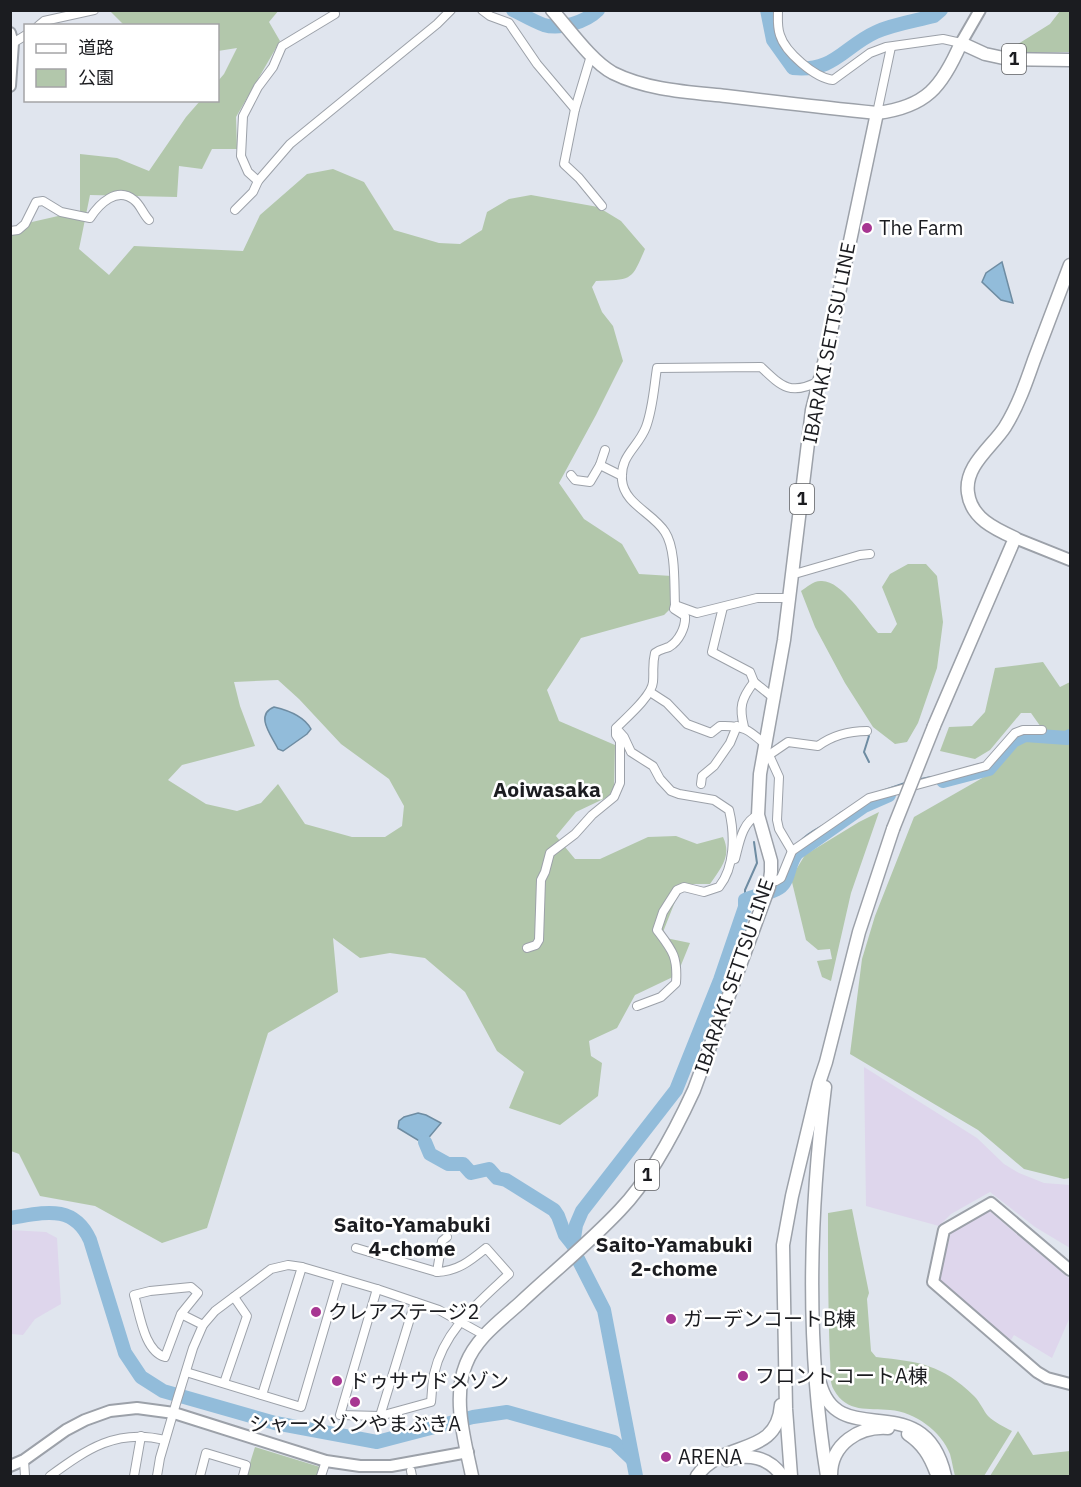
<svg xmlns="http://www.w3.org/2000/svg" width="1081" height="1487" font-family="'IBM Plex Sans','Noto Sans JP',sans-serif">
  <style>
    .industrial { fill: #ded6ec }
    .green { fill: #b2c7ab; fill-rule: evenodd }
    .water { fill: #92bcda; stroke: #6e8ca2; stroke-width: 1.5 }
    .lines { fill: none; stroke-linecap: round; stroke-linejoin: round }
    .stream { stroke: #6e8ca2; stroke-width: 2 }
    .river { stroke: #92bcda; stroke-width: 14 }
    .street-casing { stroke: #9ca1a9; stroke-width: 10 }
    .secondary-casing { stroke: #9ca1a9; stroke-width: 14 }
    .primary-casing { stroke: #9ca1a9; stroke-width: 15 }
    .street { stroke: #fff; stroke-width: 8 }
    .secondary { stroke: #fff; stroke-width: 10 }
    .primary { stroke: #fff; stroke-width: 12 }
    .primary-bridge-casing { stroke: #9ca1a9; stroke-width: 15; stroke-linecap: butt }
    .primary-bridge { stroke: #fff; stroke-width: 12 }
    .poi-dot { fill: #a73692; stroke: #fff; stroke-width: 2 }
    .labels { text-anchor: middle; stroke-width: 5; stroke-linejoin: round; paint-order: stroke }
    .shield { fill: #fff; stroke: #5f6063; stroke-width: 1.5 }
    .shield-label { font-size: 18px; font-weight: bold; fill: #1b1c20 }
    .poi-label { font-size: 20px; fill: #1b1c20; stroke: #fff; text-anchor: start }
    .street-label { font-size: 20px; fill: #1b1c20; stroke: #fff }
    .neighbourhood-label { font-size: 21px; font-weight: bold; fill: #1b1c20; stroke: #fff }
  </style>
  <rect width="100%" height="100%" fill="#e0e5ee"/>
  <!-- industrial -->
  <g class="industrial">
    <path d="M864 1067 977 1138 1004 1164 1019 1173 1044 1183 1070 1185V1248L1035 1227 990 1192 951 1214 939 1226 866 1206Z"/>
    <path d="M987 1209 1070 1279V1317L1052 1358 1014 1335 1011 1340 938 1280 951 1233Z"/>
    <path d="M10 1230 46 1232 57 1238 61 1304 35 1319 23 1335 11 1334Z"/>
  </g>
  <!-- green -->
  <g class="green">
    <path d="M279 10 269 22 280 41 236 117 237 149H212L202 169 179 166 177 197 90 195 79 249 109 275 134 246 243 251 260 215 307 174 333 169 364 182 394 230 439 243 460 244 482 230 487 212 509 199 531 195 598 207 621 221 645 249C631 282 632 279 596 281L592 287 602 312 613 326 623 361 596 415 559 483 584 519 622 544 639 574 672 576 674 605 664 615 581 638 547 690 559 721 615 745 614 794 576 812 556 836 575 859H600L648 837 676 836 697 844 723 837C732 856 721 868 710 884H682L661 937 690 943 677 975 635 995 617 1028 589 1041 591 1056 602 1063 598 1096 560 1125 509 1108 524 1072 497 1051 465 992 425 958 390 953 360 958 333 938 338 992 268 1033 207 1228 162 1243 95 1206 40 1196 19 1154 11 1151 10 227 80 211V154L117 158 149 171 186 117 200 101 218 100V81L224 74 237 48 218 51V26L124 25 110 11ZM278 680 299 699 341 744 389 779 404 806 402 826 385 837H352L305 824 278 784 261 803 237 811 206 804 168 780 182 765 255 746 240 706 234 682Z"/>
    <path d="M1060 11H1070V52L1017 53 1013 47 1050 24Z"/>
    <path d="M908 564H926L937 576 943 622 937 668 918 723 907 742 895 744 873 727 845 683 815 627 801 591C807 587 814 580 822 581 842 581 865 619 878 633H891L897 624 882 587 890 574Z"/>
    <path d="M1043 662 1060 687 1070 682V1178L1064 1179 1024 1169 978 1130 850 1054 862 959 875 916 914 817 991 773 1014 744 1043 730 1031 713H1021L990 750 975 759 940 751 949 727 972 726 985 712 995 668Z"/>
    <path d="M879 812 851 893 831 981 822 977 817 961 832 959 830 949 818 950 806 940 791 878 805 855 859 822Z"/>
    <path d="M852 1209 869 1293 867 1299 871 1351 876 1357C920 1362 941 1364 974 1396 980 1402 983 1410 988 1416 994 1422 1004 1427 1012 1431L984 1476H955C953 1469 952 1461 950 1454 941 1431 915 1412 890 1410 868 1408 847 1413 834 1390 829 1383 831 1368 830 1359 828 1310 828 1261 828 1213Z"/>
    <path d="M1018 1431 1033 1455 1070 1451V1476H990Z"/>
    <path d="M255 1447 320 1467 318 1476H246Z"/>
  </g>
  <!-- water -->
  <g class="water">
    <path d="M1002 262 1013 303 1001 300 982 282 986 273Z"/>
    <path d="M274 707C287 710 304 716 311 729L307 734 283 751 278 749C272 736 254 715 274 707Z"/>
    <path d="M418 1113 426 1115 441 1123 425 1142H421L398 1128 399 1121 404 1117Z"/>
  </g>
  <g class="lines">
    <!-- stream -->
    <g class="stream">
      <path d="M866 734 869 736 864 752 869 762"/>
      <path d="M966 768 980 764"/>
      <path d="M916 780 931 777"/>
      <path d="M882 791 905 783"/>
      <path d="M850 807 865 797"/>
      <path d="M800 842C808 832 820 828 829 822 835 818 839 813 846 810"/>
      <path d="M745 900V890L757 863 754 842"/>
    </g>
    <!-- river -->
    <g class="river">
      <path d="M513 10C523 15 533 21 544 25 560 30 586 22 598 10"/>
      <path d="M767 10 773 40 793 68C835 72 843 47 876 32 894 24 915 21 934 16L941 10"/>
      <path d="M943 781 989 769 1013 741 1025 735 1067 738 1070 736"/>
      <path d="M425 1142 430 1154 448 1164H463L471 1173 489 1169 497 1178 506 1180 554 1210 558 1216 565 1235 573 1245"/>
      <path d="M10 1218C43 1213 73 1203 90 1240L125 1353 141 1377 163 1391 275 1423 377 1442 473 1417 507 1412 614 1442 632 1459"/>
      <path d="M573 1245 576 1225 582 1211 676 1090 720 980 745 907V900C755 895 770 894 779 888 790 881 788 863 797 853L864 806 889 795"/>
      <path d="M578 1259 604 1310 636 1476"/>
    </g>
    <!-- street casing -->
    <g class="street-casing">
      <g id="street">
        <path d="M482 10 490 16 509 23 537 64 575 109"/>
        <path d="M778 10C778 18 777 27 780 35 785 52 815 78 833 80L870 53 886 47 943 39 961 43"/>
        <path d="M38 26 44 21 94 10"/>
        <path d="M13 43 26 35"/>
        <path d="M593 56 590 59 575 109 564 164 579 178 602 206"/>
        <path d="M877 113 891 47"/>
        <path d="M258 181 248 172 241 156 243 116 258 87 273 67 282 46 335 14 334 10"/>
        <path d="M235 210 253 192 258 181 290 144 437 24 451 10"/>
        <path d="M10 231 18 230 25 224 36 202 43 201 61 212 90 218C99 204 117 186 134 200 140 204 143 214 149 220"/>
        <path d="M600 465 622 476"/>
        <path d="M571 475 575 480 590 482 600 465 605 450"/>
        <path d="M793 571 798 573 860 555 870 554"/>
        <path d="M788 598H757L697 613 675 605C674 584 676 549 665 532 653 513 624 504 622 480 620 455 638 448 646 427 653 408 654 387 657 368L761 367C782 387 791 396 819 381"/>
        <path d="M723 607 712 652 750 672 754 682 775 699"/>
        <path d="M650 692 667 703 687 724 711 733 720 726C744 725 749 730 766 745"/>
        <path d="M744 727C739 707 741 699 754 682"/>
        <path d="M764 755H769L779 777 777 820 779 829 792 851"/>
        <path d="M769 755 788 742 818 746C833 735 848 731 867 731"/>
        <path d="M701 784 702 776 714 766 730 743 737 726"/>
        <path d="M731 860 735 859C739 844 742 822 758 815"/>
        <path d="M771 880 776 881 781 878 792 851 869 798 986 766 1015 733 1023 730H1042"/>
        <path d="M527 948 536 945 539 940 541 880 545 872 550 853 575 834 592 815 614 797 620 783V741L616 735V729"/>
        <path d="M637 1006 661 997 676 983C678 956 672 950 657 930L663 912 677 890 684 887 704 892 719 887C735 867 735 835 729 810L714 800 679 794 671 791 660 779 653 766 631 752 624 737 616 728C626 718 652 696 653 682 654 671 652 665 655 653 660 649 664 649 669 647 679 641 686 627 685 616L674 609 675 605"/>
        <path d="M356 1248 437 1272C458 1271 470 1261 486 1248L509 1274C478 1303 444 1330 434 1374 432 1383 432 1393 431 1402L380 1416 340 1415 377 1289"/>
        <path d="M437 1272 442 1241 447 1237"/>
        <path d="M181 1314 198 1293 191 1287 150 1291 134 1295C140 1314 144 1351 165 1357L181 1314 203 1325"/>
        <path d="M186 1372 301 1407 339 1278"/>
        <path d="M224 1383 247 1316 234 1297"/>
        <path d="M262 1395 302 1267"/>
        <path d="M380 1416 415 1302"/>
        <path d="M24 1460 25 1476"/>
        <path d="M411 1471 412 1476"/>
        <path d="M50 1476C87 1449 117 1428 165 1440"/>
        <path d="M134 1476 141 1436"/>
        <path d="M157 1476 160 1458 177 1400 193 1348 203 1325 215 1311 271 1269 288 1265 302 1267 377 1289 439 1310 484 1335"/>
        <path d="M200 1476 206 1453 246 1465 243 1476"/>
        <path d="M321 1476 326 1461"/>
      </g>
    </g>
    <!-- secondary casing -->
    <g class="secondary-casing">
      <g id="secondary">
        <path d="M10 33 13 43 10 86"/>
        <path d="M961 43 980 10"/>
        <path d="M1015 538 1070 560"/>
        <path d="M1070 1270 991 1203 944 1230 933 1282 1037 1372 1047 1378 1070 1384"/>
        <path d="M10 1466 24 1460 66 1430 85 1420 110 1411 137 1408 174 1413 326 1461 360 1466H391L468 1452"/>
      </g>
    </g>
    <!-- primary casing -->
    <g class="primary-casing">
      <g id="primary">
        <path d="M552 10C569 29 591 61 613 73 647 90 688 92 726 96 776 102 827 108 877 113 926 107 942 87 961 43L985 54 1008 59 1070 60"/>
        <path d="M934 726 1015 538C995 529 971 518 968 493 964 466 992 447 1005 427 1018 406 1026 383 1034 360 1046 328 1058 297 1070 265"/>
        <path d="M825 1087C809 1218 806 1346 827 1476"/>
        <path d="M820 1383C838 1453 924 1384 945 1476"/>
        <path d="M908 1434C923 1444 930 1456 936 1472"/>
        <path d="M727 1460C748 1453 769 1457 782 1476"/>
        <path d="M831 1475C831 1444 859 1426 888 1428"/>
        <path d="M472 1476C465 1442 452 1398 466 1364 476 1338 500 1321 520 1303 553 1272 589 1243 620 1210 651 1178 676 1129 694 1090L769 887 771 872V861L758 815 760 774 784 640 812 410 826 355 877 113"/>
        <path d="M697 1476C723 1439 777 1458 781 1405"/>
        <path d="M791 1476 786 1409 783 1245 792 1196 819 1083 826 1062 859 932 893 829"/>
      </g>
    </g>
    <!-- street -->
    <use href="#street" class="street"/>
    <!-- secondary -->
    <use href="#secondary" class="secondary"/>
    <!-- primary -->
    <use href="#primary" class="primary"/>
    <!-- primary-bridge casing -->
    <g class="primary-bridge-casing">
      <path id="primary-bridge" d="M893 829 934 726"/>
    </g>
    <!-- primary-bridge -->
    <use href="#primary-bridge" class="primary-bridge"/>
  </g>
  <!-- markers -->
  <g class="poi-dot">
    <circle cx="867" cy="228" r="6"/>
    <circle cx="316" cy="1312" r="6"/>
    <circle cx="671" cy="1319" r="6"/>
    <circle cx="743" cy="1376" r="6"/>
    <circle cx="337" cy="1381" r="6"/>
    <circle cx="355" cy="1402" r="6"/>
    <circle cx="666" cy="1457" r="6"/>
  </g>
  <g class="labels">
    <!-- shield labels -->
    <g class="shield">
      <rect x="1002" y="44" width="24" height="30" rx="4.5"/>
      <rect x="790" y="484" width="24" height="30" rx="4.5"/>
      <rect x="635" y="1160" width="24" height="30" rx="4.5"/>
    </g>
    <g class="shield-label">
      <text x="1014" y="65">1</text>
      <text x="802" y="505">1</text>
      <text x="647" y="1181">1</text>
    </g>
    <!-- poi labels -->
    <g class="poi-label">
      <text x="879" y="235">The Farm</text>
      <text x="328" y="1319">クレアステージ2</text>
      <text x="683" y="1326">ガーデンコートB棟</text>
      <text x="755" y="1383">フロントコートA棟</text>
      <text x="349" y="1388">ドゥサウドメゾン</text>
      <text x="355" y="1431" text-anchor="middle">シャーメゾンやまぶきA</text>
      <text x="678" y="1464">ARENA</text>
    </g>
    <!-- street labels -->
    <g class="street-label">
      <text transform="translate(829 343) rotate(-79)" y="7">IBARAKI SETTSU LINE</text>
      <text transform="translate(734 976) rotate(-71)" y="7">IBARAKI SETTSU LINE</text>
    </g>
    <!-- neighbourhood labels -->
    <g class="neighbourhood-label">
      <text x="547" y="797">Aoiwasaka</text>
      <text x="412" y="1232">Saito-Yamabuki<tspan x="412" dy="24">4-chome</tspan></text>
      <text x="674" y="1252">Saito-Yamabuki<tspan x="674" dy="24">2-chome</tspan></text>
    </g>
  </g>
  <!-- border -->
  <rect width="1081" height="1487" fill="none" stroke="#1b1c20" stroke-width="24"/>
  <!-- legend -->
  <rect x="24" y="24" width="195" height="78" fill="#ffffff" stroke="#a4a4a6" stroke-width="1.5"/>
  <rect x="36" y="44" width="30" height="9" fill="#ffffff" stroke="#a4a4a6" stroke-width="1.5"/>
  <text x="78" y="54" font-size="18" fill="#1b1c20">道路</text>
  <rect x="36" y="69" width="30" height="18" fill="#b2c7ab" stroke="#a4a4a6" stroke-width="1.5"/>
  <text x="78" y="84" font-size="18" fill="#1b1c20">公園</text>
</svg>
